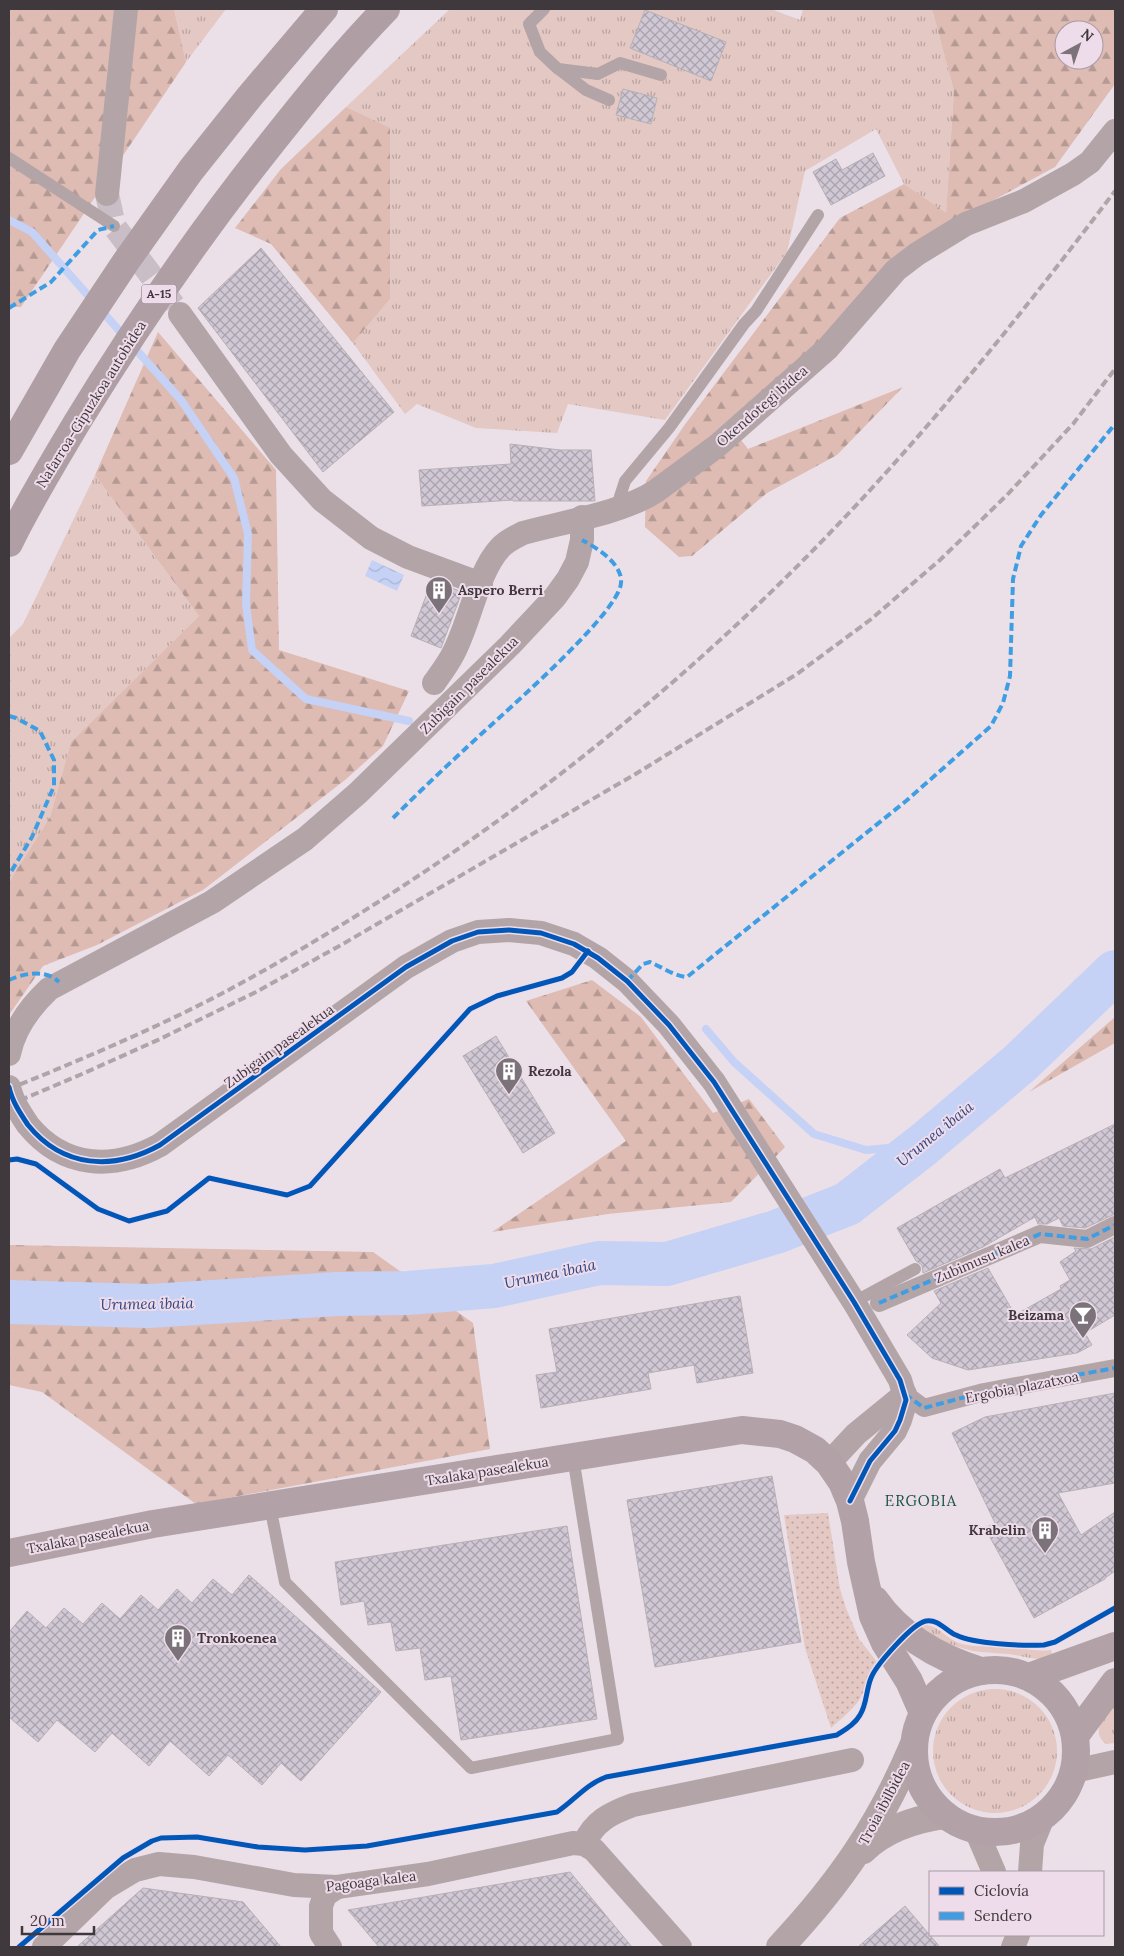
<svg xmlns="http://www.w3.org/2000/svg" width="1124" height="1956" font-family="Lora,serif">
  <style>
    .grass { fill: url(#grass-tufts) }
    .forest { fill: url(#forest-firs); fill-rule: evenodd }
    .park { fill: url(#park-dots) }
    .water { fill: url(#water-waves) }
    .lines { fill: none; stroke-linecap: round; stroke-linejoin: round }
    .stream { stroke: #c5d1f5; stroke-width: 8 }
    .river { stroke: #c5d1f5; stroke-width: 44 }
    .building { fill: url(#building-cross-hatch); stroke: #b6b0b6 }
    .minor-tunnel { stroke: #c9bec6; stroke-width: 24; stroke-dasharray: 24 12; stroke-linecap: butt }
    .service { stroke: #b3a4a7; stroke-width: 12 }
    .pedestrian { stroke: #b3a4a7; stroke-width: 18 }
    .minor { stroke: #b3a4a7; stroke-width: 24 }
    .tertiary { stroke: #b3a4a7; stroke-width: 28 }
    .secondary { stroke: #b2a2a7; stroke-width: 28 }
    .motorway { stroke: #af9fa4; stroke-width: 28 }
    .rail { stroke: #afa4a7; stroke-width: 4; stroke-dasharray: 8 4; stroke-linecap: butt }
    .quiet { stroke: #3f9ee3; stroke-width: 4; stroke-dasharray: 8 4; stroke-linecap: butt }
    .cycleway-casing { stroke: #efdcea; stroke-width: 8 }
    .cycleway { stroke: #0057b8; stroke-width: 5 }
    .labels { text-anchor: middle; stroke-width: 4; stroke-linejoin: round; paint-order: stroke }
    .shield { fill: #efdcea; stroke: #746971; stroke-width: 1 }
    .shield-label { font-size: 12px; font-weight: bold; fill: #3f383d }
    .street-label { font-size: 14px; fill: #3f383d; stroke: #efdcea }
    .poi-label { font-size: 14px; font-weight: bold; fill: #3f383d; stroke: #efdcea; text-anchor: start }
    .water-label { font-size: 15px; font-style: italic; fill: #2f4580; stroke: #efdcea }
    .neighbourhood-label { font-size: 15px; letter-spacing: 1px; fill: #115940; stroke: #efdcea }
  </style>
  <defs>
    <pattern id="grass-tufts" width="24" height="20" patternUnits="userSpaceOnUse" patternTransform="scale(1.25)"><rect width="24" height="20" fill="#e4c8c3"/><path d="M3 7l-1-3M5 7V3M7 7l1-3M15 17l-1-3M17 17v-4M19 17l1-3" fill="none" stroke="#baa3a0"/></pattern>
    <pattern id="forest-firs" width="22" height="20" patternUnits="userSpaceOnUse" patternTransform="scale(1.25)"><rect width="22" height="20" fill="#debbb3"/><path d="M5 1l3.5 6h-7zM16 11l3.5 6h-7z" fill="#b59993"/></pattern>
    <pattern id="park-dots" width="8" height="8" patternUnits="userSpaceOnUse" patternTransform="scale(1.25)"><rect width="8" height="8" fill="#e4c8c3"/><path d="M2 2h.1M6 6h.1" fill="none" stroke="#baa3a0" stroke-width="1.8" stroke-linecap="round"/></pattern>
    <pattern id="water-waves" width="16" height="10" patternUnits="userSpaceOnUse" patternTransform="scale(1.25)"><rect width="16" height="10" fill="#c5d1f5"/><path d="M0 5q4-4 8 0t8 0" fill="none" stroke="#aab4d3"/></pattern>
    <pattern id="building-cross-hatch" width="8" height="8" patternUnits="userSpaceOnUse" patternTransform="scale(1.25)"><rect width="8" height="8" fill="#d0c8d4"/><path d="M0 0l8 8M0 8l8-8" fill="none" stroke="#aaa3ad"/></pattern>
  </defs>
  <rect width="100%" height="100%" fill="#ebe0e8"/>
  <!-- grass -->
  <g class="grass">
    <path d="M174 9H226L186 62Z"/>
    <path d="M450 9H771L800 20 803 9H932L954 91 946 214 904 184 876 129 805 171 787 252 665 420 568 404 557 433 476 428 417 404 405 414 353 343 390 299V129L346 107Z"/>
    <path d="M95 475 199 616 71 742 50 817 9 882V638L23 624Z"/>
    <path d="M925 1625C940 1626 947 1640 962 1644 977 1648 993 1646 1009 1647 1023 1648 1036 1652 1051 1650L1054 1659C1037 1661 1025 1656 1008 1654 999 1653 990 1653 981 1652 960 1650 938 1640 922 1627Z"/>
    <circle cx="995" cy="1751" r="62"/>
    <path d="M1115 1701V1743L1106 1744C1089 1731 1106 1714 1115 1701Z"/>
  </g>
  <!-- forest -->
  <g class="forest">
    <path d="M9 9H174L186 62 21 307H9Z"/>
    <path d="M932 9H1115V84L1055 167 962 217 822 345 728 423 748 449 903 387 837 455 767 493 692 556 679 557 645 527 646 481 686 423 840 218 904 184 946 213 954 91ZM1064 30H1094V60H1064Z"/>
    <path d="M346 107 390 128V299L353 343 271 244 235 228 281 169Z"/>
    <path d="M158 332 276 470 279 650 409 691 383 746 345 780 203 890 97 945 43 966 9 1015V882L50 817 71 742 199 616 95 475Z"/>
    <path d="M592 980 641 1017 713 1113 749 1099 785 1147 731 1202 608 1214 492 1232 626 1141 526 1001Z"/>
    <path d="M1115 1017V1043L1029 1092Z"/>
    <path d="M9 1245 373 1252 473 1323 490 1449 196 1504 42 1392 9 1385Z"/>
  </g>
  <!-- park -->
  <path class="park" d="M828 1513 840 1589 846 1608 859 1639 877 1662C868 1673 867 1685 861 1697 854 1709 841 1719 831 1728L805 1648 784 1515Z"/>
  <!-- water -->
  <path class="water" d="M372 560 404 575 397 591 365 576Z"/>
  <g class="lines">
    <!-- stream -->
    <g class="stream">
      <path d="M9 220 32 232 93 301"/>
      <path d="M100 309 181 400 234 478 248 534 246 604 252 650 306 699 409 721"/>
      <path d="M706 1029 734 1062 814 1134 866 1150 923 1145"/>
    </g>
    <!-- river -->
    <path class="river" d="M9 1302 149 1306 337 1294 408 1293 494 1286 599 1263 667 1264 776 1232 847 1204 923 1145 1020 1063 1115 972"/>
  </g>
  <!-- building -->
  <g class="building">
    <path d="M645 10 726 42 711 81 630 48Z"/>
    <path d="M623 89 657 98 651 124 616 115Z"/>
    <path d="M873 153 885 176 831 205 813 172 836 159 842 170Z"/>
    <path d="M261 248 394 412 323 472 198 308Z"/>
    <path d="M510 444 560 450H591L595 501H513V500L422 506 419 470 511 464Z"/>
    <path d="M432 580 462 592 441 648 411 636Z"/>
    <path d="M496 1036 555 1133 523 1153 463 1056Z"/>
    <path d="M1115 1124V1214L1085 1228 1063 1226 1059 1218 1047 1224H1038L1035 1217 983 1247 923 1273 922 1265 916 1261 897 1228 1000 1169 1005 1178Z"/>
    <path d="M1115 1237V1315L1085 1333 1092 1345 1077 1353 968 1370 932 1358 907 1335 941 1303 934 1291 988 1268 1015 1315 1061 1289 1060 1286 1070 1280 1060 1262 1076 1251 1074 1248 1091 1249Z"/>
    <path d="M740 1296 753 1373 697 1383 694 1365 648 1373 651 1389 541 1408 536 1375 557 1372 549 1329Z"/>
    <path d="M1115 1393V1483L1058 1493 1081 1535 1115 1512V1571L1105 1578V1579L1034 1618 985 1528 995 1523 952 1433 985 1417Z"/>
    <path d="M772 1476 801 1642 655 1667 627 1500Z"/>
    <path d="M567 1526 597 1719 461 1740 451 1676 425 1680 420 1648 396 1651 391 1622 368 1625 364 1601 341 1605 335 1562Z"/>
    <path d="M249 1575 381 1692 301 1781 281 1763 262 1785 228 1755 209 1776 170 1741 149 1766 112 1733 95 1752 57 1720 38 1742 9 1717V1632L27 1611 46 1628 64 1608 83 1624 102 1603 120 1619 141 1595 158 1610 177 1589 192 1603 213 1579 232 1595Z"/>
    <path d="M570 1872 632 1947H379L348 1910Z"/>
    <path d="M143 1888 243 1902 281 1947H77Z"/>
    <path d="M905 1906 940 1947H858Z"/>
  </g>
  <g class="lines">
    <!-- minor-tunnel -->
    <path class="minor-tunnel" d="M107 194 114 226 180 314"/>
    <!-- service -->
    <g class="service">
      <path d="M544 9 529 24 540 52 558 69 598 74 620 63 661 75"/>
      <path d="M560 70 586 90 609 100"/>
      <path d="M9 158 114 226"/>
      <path d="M616 509 625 481 669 428 744 324 756 311 818 215"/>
      <path d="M854 1302 915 1269"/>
      <path d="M270 1506 285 1582 471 1768 618 1739 573 1457"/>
    </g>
    <!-- pedestrian -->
    <g class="pedestrian">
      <path d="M879 1303 1040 1234 1087 1239 1115 1225"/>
      <path d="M905 1394 924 1408 984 1392 1115 1368"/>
    </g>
    <!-- minor -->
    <g class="minor">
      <path d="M107 194 126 9"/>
      <path d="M180 314 281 455 322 500 371 538 408 557 481 584"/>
      <path d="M434 683C441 673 448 664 453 654 470 623 477 573 500 548 506 541 515 537 523 533 562 522 623 513 656 491L717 446 827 349 896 270 917 254 966 224 1024 201 1073 174 1090 162 1115 131"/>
      <path d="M9 1054C14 1029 31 1006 49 989L212 902 305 839 358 793 510 645 555 597 568 579 577 562 582 540V517"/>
      <path d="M9 1087C12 1101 20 1113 28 1125 63 1168 113 1171 160 1145L406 967 452 941 478 932 509 930 541 933 574 944 598 958 627 981 669 1025 714 1082 854 1302 900 1380 906 1400 900 1420 895 1431 870 1461 850 1501"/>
      <path d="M829 1463 856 1434 905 1394"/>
      <path d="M1074 1771 1115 1762"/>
      <path d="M976 1830 994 1872"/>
      <path d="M584 1844C594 1821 611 1813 633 1805L852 1760"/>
      <path d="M1030 1872 1032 1844 1043 1817"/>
      <path d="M44 1947 105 1888 135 1870 159 1864 194 1867 294 1885 337 1887 428 1874 573 1843 584 1844 594 1850 680 1947"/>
      <path d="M330 1947 321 1933V1906L325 1895 337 1887"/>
      <path d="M1013 1947 1018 1935"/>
    </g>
    <!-- tertiary -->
    <g class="tertiary">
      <path d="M863 1850C885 1829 916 1819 945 1815"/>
      <path d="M780 1947C840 1883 880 1825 914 1744"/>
    </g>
    <!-- secondary -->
    <g class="secondary">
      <path d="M9 1553 153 1524 742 1430 780 1434 795 1439 815 1450 829 1463 842 1482 850 1501 855 1521 861 1562 873 1616 885 1643 909 1681 923 1713"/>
      <path d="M875 1600C901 1637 939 1658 981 1671"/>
      <circle cx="995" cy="1751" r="81"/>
      <path d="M1029 1677 1115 1646"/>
      <path d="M1075 1736 1115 1682"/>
    </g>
    <!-- motorway -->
    <g class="motorway">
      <path d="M9 451 67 350 127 260 191 170 250 96 324 9"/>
      <path d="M9 543C29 502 53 463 76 424 134 329 197 237 266 150 304 102 343 53 386 9"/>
    </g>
    <!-- rail -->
    <g class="rail">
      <path d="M9 1089C80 1060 152 1030 221 994 451 871 668 705 847 515 943 413 1030 303 1115 191"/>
      <path d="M9 1105 82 1074 160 1039 256 992 341 945 634 775 797 674 870 620 940 560 1007 495 1073 424 1115 369"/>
    </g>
    <!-- quiet -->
    <g class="quiet">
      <path d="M9 308 51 282 98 230 114 226"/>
      <path d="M9 716 16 718 40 731 54 760V786L32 837 9 875"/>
      <path d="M393 818C416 795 440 772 464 750 492 723 619 615 621 583 623 564 597 548 582 540"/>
      <path d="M9 980C24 973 46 969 59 982"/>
      <path d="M627 981 643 964 650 962C662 967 674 976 687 977L906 801 991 726 1003 703 1010 676 1013 579 1021 546 1041 515 1115 424"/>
      <path d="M879 1303 1040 1234 1087 1239 1115 1225"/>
      <path d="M905 1394 924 1408 984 1392 1115 1368"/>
    </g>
    <!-- cycleway casing -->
    <g class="cycleway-casing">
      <g id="cycleway">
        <path d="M9 1087C12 1101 20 1113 28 1125 63 1168 113 1171 160 1145L406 967 452 941 478 932 509 930 541 933 574 944 598 958 627 981 669 1025 714 1082 854 1302 900 1380 906 1400 900 1420 895 1431 870 1461 850 1501"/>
        <path d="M9 1160 17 1159 36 1164 98 1209 129 1221 167 1211 209 1178 287 1195 310 1186 470 1009 497 996 562 978 572 972 588 951"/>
        <path d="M19 1947 123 1858 152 1841 161 1838 197 1837 258 1847 305 1850 367 1846 557 1812C575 1800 585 1785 606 1777L837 1735C846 1729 855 1724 860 1715 867 1704 866 1690 871 1678 876 1665 913 1623 926 1621 939 1619 946 1631 956 1635 974 1644 1023 1646 1044 1645L1055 1642 1115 1608"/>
      </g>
    </g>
    <!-- cycleway -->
    <use href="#cycleway" class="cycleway"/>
  </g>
  <!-- icons -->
  <defs>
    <g id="building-pin" transform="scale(1.4375)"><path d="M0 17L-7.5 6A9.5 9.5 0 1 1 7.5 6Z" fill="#7b7379" stroke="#efdcea"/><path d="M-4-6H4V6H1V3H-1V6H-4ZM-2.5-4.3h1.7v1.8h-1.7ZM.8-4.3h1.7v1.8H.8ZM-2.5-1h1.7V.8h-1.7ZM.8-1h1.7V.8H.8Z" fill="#fff"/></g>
    <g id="bar-pin" transform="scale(1.4375)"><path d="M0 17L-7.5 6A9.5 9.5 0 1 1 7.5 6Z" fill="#7b7379" stroke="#efdcea"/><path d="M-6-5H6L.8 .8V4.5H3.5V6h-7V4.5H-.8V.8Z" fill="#fff"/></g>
  </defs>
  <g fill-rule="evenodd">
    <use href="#building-pin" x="439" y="590"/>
    <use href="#building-pin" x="509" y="1071"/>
    <use href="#bar-pin" x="1083" y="1315"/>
    <use href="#building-pin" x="1045" y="1530"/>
    <use href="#building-pin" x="178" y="1638"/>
  </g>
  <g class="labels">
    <!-- shield labels -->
    <rect class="shield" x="141.5" y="284.5" width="35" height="19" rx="4"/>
    <g class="shield-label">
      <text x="159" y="298">A-15</text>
    </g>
    <!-- street labels -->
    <g class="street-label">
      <text transform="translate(91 404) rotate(-58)" y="5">Nafarroa-Gipuzkoa autobidea</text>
      <text transform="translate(762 406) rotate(-41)" y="5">Okendotegi bidea</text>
      <text transform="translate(469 685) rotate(-45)" y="5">Zubigain pasealekua</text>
      <text transform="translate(279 1046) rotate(-36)" y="5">Zubigain pasealekua</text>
      <text transform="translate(982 1259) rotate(-23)" y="5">Zubimusu kalea</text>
      <text transform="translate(1022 1387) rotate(-11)" y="5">Ergobia plazatxoa</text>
      <text transform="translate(487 1471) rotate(-9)" y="5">Txalaka pasealekua</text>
      <text transform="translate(88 1537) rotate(-11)" y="5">Txalaka pasealekua</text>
      <text transform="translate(884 1803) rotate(-62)" y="5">Troia ibilbidea</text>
      <text transform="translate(371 1881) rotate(-7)" y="5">Pagoaga kalea</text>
    </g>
    <!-- poi labels -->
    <g class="poi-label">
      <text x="458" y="595">Aspero Berri</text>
      <text x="528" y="1076">Rezola</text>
      <text x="1064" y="1320" text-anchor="end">Beizama</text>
      <text x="1026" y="1535" text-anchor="end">Krabelin</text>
      <text x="197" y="1643">Tronkoenea</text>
    </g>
    <!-- water labels -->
    <g class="water-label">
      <text transform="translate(935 1134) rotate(-39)" y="5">Urumea ibaia</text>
      <text transform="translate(550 1274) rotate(-12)" y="5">Urumea ibaia</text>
      <text transform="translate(147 1304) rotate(-1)" y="5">Urumea ibaia</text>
    </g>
    <!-- neighbourhood labels -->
    <g class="neighbourhood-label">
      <text x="921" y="1506">ERGOBIA</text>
    </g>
  </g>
  <!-- border -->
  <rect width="1124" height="1956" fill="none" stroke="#3f383d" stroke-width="20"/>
  <!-- legend -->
  <rect x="929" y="1871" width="175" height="65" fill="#efdcea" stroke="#a99aa5"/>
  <rect x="939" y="1887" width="25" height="8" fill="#0057b8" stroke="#a99aa5"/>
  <text x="974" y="1896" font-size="15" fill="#3f383d">Ciclovía</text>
  <rect x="939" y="1912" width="25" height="8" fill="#3f9ee3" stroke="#a99aa5"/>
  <text x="974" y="1921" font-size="15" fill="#3f383d">Sendero</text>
  <!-- north arrow -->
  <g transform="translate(1079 45) rotate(40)"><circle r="24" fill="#efdcea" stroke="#a99aa5"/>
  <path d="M0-4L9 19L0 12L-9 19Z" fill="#7b7379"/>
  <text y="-8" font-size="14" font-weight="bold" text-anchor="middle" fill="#3f383d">N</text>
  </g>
  <!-- scale -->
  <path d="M22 1926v8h72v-8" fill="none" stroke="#3f383d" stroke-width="2.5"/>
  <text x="30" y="1926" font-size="15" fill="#3f383d" stroke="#efdcea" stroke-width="4" paint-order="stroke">20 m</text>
</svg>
